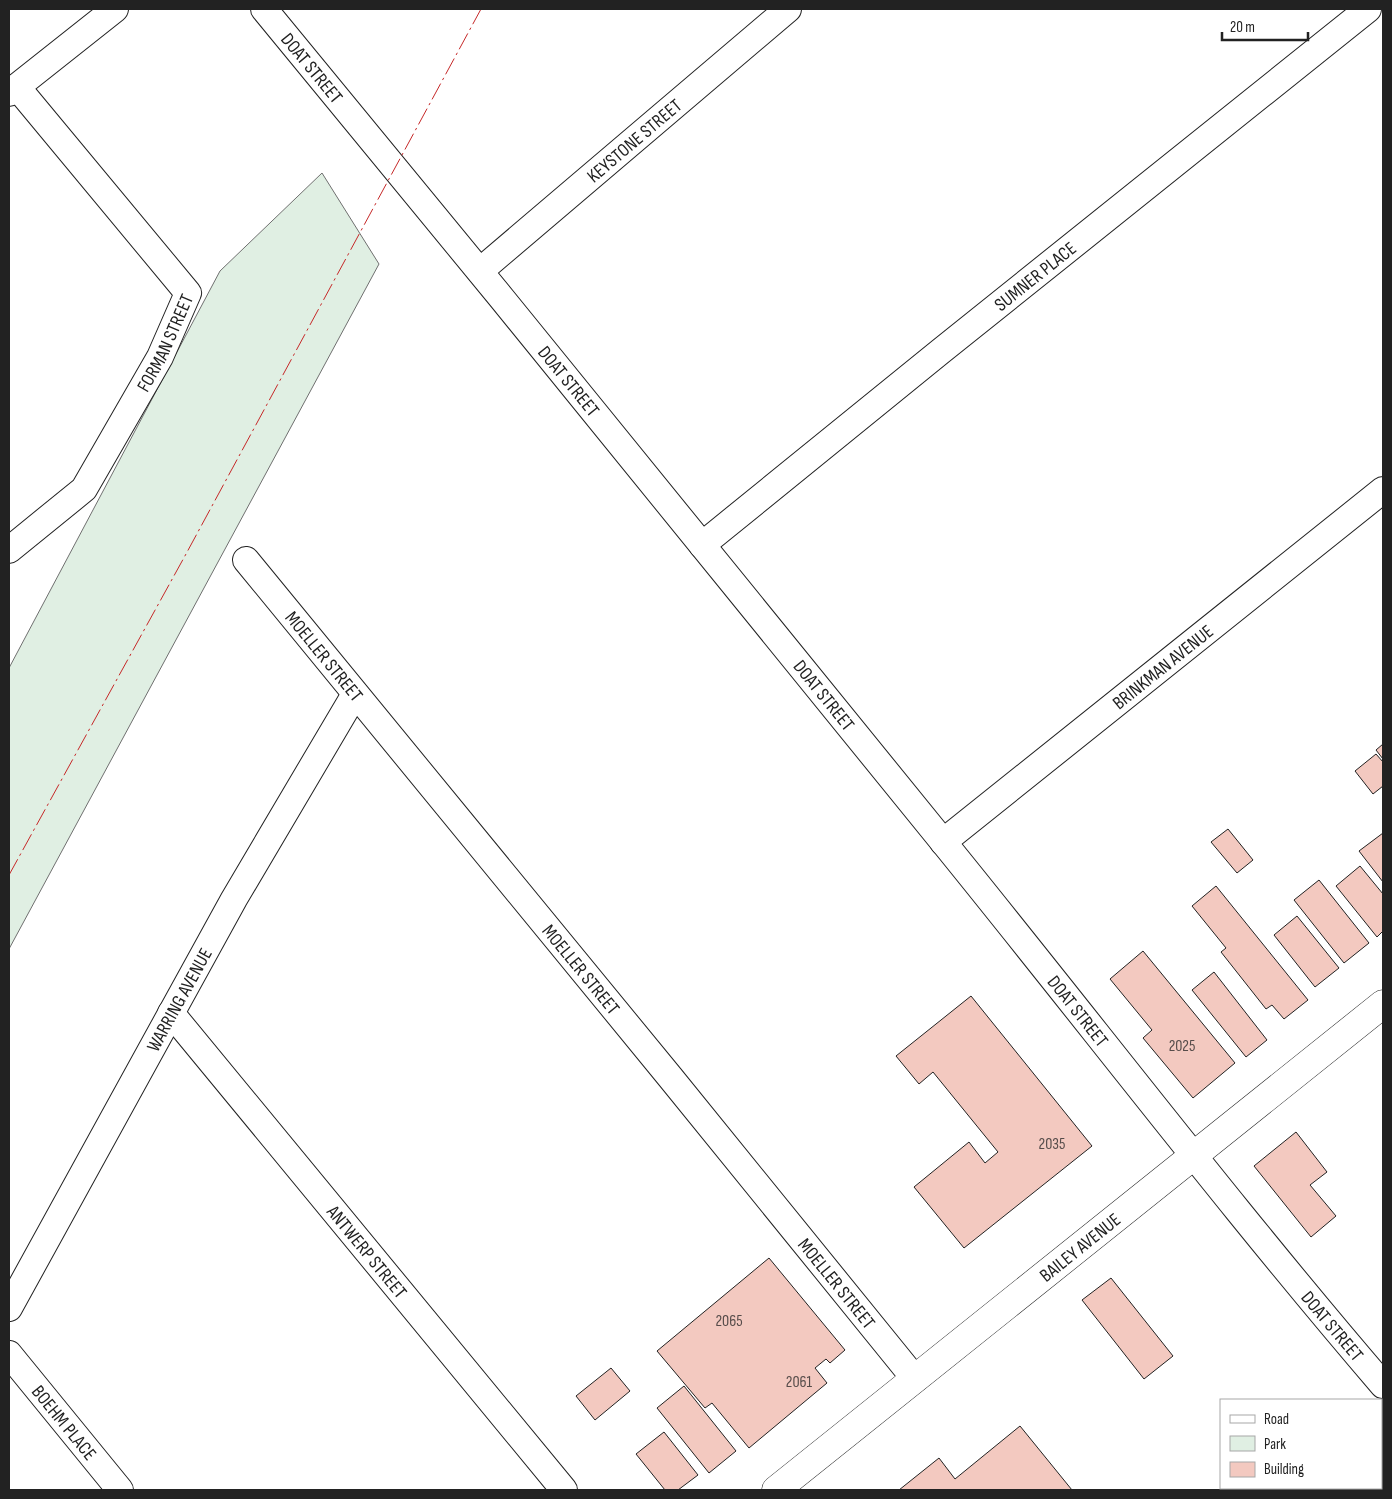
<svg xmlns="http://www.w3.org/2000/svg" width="1392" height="1499" font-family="'Sofia Sans Condensed',sans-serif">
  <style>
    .green { fill: #e0efe3; stroke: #6f6f6f }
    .building { fill: #f3c9c0; stroke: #222 }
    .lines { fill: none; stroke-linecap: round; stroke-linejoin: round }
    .street-casing { stroke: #222; stroke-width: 28 }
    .primary-casing { stroke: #222; stroke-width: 29 }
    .street { stroke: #fff; stroke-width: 26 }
    .primary { stroke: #fff; stroke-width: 28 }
    .power { stroke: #c62828; stroke-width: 1; stroke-dasharray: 18 4 2.5 4; stroke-linecap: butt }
    .labels { text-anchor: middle; stroke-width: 4; stroke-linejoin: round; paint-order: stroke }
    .number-label { font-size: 16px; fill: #564c4a }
    .street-label { font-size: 19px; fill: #222; stroke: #fff }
  </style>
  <rect width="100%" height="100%" fill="#fff"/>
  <!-- green -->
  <path class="green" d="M322 173 379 264 9 949V668L220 271Z"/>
  <!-- building -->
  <g class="building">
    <path d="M1383 744V759L1376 750Z"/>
    <path d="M1376 754 1383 762V786L1373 794 1355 771Z"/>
    <path d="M1228 829 1253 860 1237 873 1211 842Z"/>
    <path d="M1383 833V882L1359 851Z"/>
    <path d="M1360 866 1383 894V931L1377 937 1336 886Z"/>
    <path d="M1319 880 1369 943 1344 963 1294 900Z"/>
    <path d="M1216 886 1308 1000 1284 1019 1272 1005 1266 1009 1221 952 1226 948 1192 906Z"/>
    <path d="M1297 916 1339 968 1315 987 1274 935Z"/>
    <path d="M1143 951 1235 1063 1193 1098 1143 1038 1152 1030 1110 979Z"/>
    <path d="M1214 972 1267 1040 1246 1057 1192 990Z"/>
    <path d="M971 996 1092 1146 964 1248 914 1187 969 1142 985 1163 998 1152 933 1072 919 1084 896 1056Z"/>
    <path d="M1296 1132 1327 1172 1310 1185 1336 1216 1311 1237 1254 1166Z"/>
    <path d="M769 1258 845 1350 830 1363 826 1359 815 1368 827 1383 749 1448 712 1403 705 1408 657 1351Z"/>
    <path d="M1111 1278 1173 1356 1144 1379 1082 1300Z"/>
    <path d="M611 1368 630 1391 595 1420 576 1396Z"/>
    <path d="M684 1386 736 1451 709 1473 657 1408Z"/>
    <path d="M1020 1426 1072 1490H899L939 1458 955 1479Z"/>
    <path d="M664 1432 698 1475 678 1490H665L636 1454Z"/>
  </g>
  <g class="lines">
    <!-- street casing -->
    <g class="street-casing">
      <g id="street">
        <path id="s1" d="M264 9C491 284 716 560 940 838 1088 1020 1230 1207 1383 1385"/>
        <path d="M9 93 115 9"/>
        <path id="s2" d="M480 271 788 9"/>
        <path id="s3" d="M702 545 941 351 1368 9"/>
        <path id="s4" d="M9 550 84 489 160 357 188 293 17 87"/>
        <path id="s5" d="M246 560 670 1077 915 1379"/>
        <path id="s6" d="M943 842 1383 490"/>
        <path id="s7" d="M171 1013 564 1490"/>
        <path id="s8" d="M9 1308 234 899 355 694"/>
        <path id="s9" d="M9 1354 120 1490"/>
        <path d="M1381 1474 1383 1472"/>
        <path d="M1361 1490 1364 1488"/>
      </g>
    </g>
    <!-- primary casing -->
    <g class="primary-casing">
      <g id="primary">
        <path id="s10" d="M776 1490 1383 1004"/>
      </g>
    </g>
    <!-- street -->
    <use href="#street" class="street"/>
    <!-- primary -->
    <use href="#primary" class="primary"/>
    <!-- power -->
    <path class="power" d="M9 875 186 554 481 9"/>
  </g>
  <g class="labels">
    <!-- number labels -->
    <g class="number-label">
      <text x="1182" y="1051">2025</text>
      <text x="1052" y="1149">2035</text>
      <text x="729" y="1326">2065</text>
      <text x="799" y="1387">2061</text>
    </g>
    <!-- street labels -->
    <g class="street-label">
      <text dy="7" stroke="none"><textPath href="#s1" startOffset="76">DOAT STREET</textPath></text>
      <text dy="7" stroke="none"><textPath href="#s2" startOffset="202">KEYSTONE STREET</textPath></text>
      <text dy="7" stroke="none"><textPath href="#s3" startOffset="428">SUMNER PLACE</textPath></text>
      <text dy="7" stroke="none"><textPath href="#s4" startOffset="264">FORMAN STREET</textPath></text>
      <text dy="7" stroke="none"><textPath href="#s1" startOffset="481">DOAT STREET</textPath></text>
      <text dy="7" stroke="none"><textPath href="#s5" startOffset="124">MOELLER STREET</textPath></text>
      <text dy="7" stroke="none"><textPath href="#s6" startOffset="281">BRINKMAN AVENUE</textPath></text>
      <text dy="7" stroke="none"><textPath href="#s1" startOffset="886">DOAT STREET</textPath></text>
      <text dy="7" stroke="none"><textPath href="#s5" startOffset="529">MOELLER STREET</textPath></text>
      <text dy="7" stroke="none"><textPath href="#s8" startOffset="352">WARRING AVENUE</textPath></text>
      <text dy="7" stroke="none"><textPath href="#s1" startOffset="1291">DOAT STREET</textPath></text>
      <text dy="7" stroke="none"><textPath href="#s10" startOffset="389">BAILEY AVENUE</textPath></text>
      <text dy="7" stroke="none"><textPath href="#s7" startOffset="309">ANTWERP STREET</textPath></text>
      <text dy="7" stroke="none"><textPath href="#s5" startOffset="934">MOELLER STREET</textPath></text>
      <text dy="7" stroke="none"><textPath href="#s1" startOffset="1696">DOAT STREET</textPath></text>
      <text dy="7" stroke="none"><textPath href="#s9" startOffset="88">BOEHM PLACE</textPath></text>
    </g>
  </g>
  <!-- border -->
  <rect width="1392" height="1499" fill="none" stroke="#222222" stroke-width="20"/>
  <!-- legend -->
  <rect x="1220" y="1399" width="162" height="90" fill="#ffffff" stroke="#a7a7a7"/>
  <rect x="1230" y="1415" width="25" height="8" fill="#ffffff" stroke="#a7a7a7"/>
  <text x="1264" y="1424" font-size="15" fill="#222222">Road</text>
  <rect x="1230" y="1436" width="25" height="15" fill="#e0efe3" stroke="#a7a7a7"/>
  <text x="1264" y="1449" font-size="15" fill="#222222">Park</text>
  <rect x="1230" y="1462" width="25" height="15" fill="#f3c9c0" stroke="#a7a7a7"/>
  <text x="1264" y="1474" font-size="15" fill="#222222">Building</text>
  <!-- scale -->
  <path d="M1222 32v8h86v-8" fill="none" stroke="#222222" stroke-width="2.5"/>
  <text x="1230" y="32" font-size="15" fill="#222222" stroke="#ffffff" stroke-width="4" paint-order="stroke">20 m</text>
</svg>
